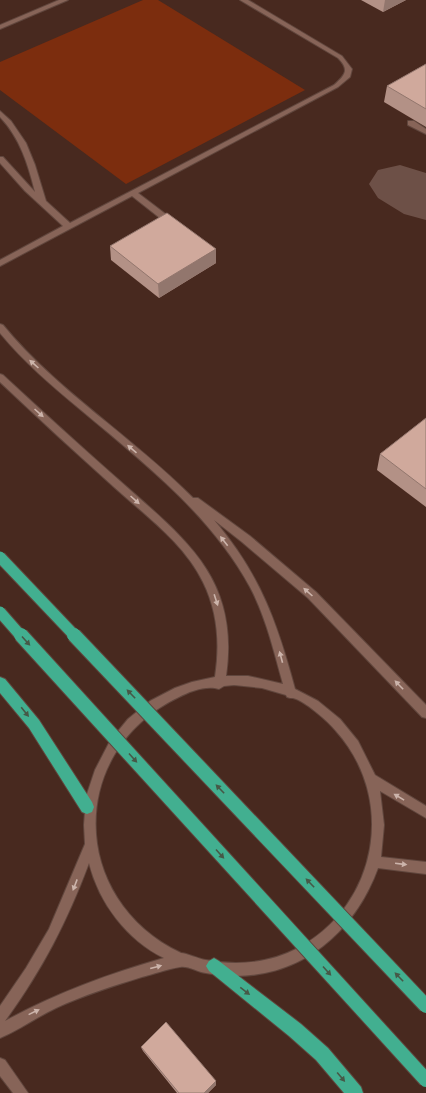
<svg xmlns="http://www.w3.org/2000/svg" width="426" height="1093" font-family="'Fira Sans Condensed',sans-serif">
  <style>
    .green { fill: #7c2d0e }
    .lines { fill: none; stroke-linecap: round; stroke-linejoin: round }
    .taxiway { fill: #6d5047; fill-rule: evenodd }
    .minor-casing { stroke: #60463d; stroke-width: 2 }
    .highway-casing { stroke: #60463d; stroke-width: 2 }
    .minor { fill: #876458; fill-rule: evenodd }
    .highway { fill: #42af90; fill-rule: evenodd }
    .highway-bridge-far1-casing { stroke: #60463d; stroke-width: 13; stroke-linecap: butt }
    .highway-bridge-casing { stroke: #60463d; stroke-width: 16; stroke-linecap: butt }
    .highway-bridge-far1 { stroke: #42af90; stroke-width: 11 }
    .highway-bridge { stroke: #42af90; stroke-width: 14 }
    .wall { fill: #b39186 }
    .shaded-wall { fill: #92766d }
    .building { fill: #d0a99c; stroke: #92766d }
    .oneway { fill: #ccb4ab }
    .oneway2 { fill: #465847 }
  </style>
  <rect width="100%" height="100%" fill="#48291f"/>
  <!-- green -->
  <path class="green" d="M143 0H158L305 90 126 184 0 90V62Z"/>
  <g class="lines">
    <!-- taxiway -->
    <path class="taxiway" d="M400 165 426 173V220L404 214 378 198 369 184 378 170Z"/>
    <!-- minor casing -->
    <g class="minor-casing">
      <g id="minor">
        <path d="M59 0H68L0 29V25Z"/>
        <path d="M240 0H248L342 56 352 69 350 77 338 87 138 193 176 222V226H170L132 196 0 266V260L63 226 25 191 0 163V157H3L35 192C28 164 20 138 0 117V111L11 121 26 143 35 165 46 201 70 223 334 85C345 75 350 70 338 58Z"/>
        <path d="M408 121H414L426 129V134L408 125Z"/>
        <path d="M0 324 3 325C57 391 133 437 193 498H198L250 536 316 592 426 705V718L422 717 308 598 242 542 214 520C260 574 277 622 295 689L318 701 340 719 358 741 375 775 426 806V818L380 791 384 825 381 857 426 862V874L378 868C355 931 303 977 233 976 224 976 215 975 206 973 198 972 187 965 180 967 167 969 154 974 142 977 113 986 84 995 56 1008 37 1017 19 1030 0 1038V1024L2 1023 0 1024V1006L26 968 49 929 85 844 84 825 86 797 95 770 110 741 128 719 150 701 175 688 192 682 215 677C220 645 218 612 203 582 184 543 146 516 114 487 76 453 38 418 0 382V374L3 375C41 410 80 446 120 481 185 539 240 578 226 676H248L283 684C274 652 266 617 250 587 211 515 143 462 81 410 52 386 24 362 0 333ZM234 685 262 688 286 695 287 697C289 698 291 698 293 698 305 701 328 721 336 731 397 799 378 905 298 948 270 963 237 966 206 960 199 959 186 953 181 953 69 900 66 751 179 697 190 691 207 685 219 689L224 686ZM89 863C99 903 127 940 164 958 108 974 56 993 5 1021 42 970 67 922 89 863Z"/>
        <path d="M0 1058 5 1060 28 1093H13L0 1076Z"/>
      </g>
    </g>
    <!-- highway casing -->
    <g class="highway-casing">
      <g id="highway">
        <path d="M0 677 5 679 39 720 92 802 94 807 92 812 87 814 82 812 29 728 0 693Z"/>
        <path d="M214 958 219 961 301 1024 328 1048 361 1087 363 1093H344L316 1060 289 1036 209 971 206 966 209 961Z"/>
      </g>
    </g>
    <!-- minor -->
    <use href="#minor" class="minor"/>
    <!-- highway -->
    <use href="#highway" class="highway"/>
    <!-- highway-bridge-far1 casing -->
    <g class="highway-bridge-far1-casing">
      <g id="highway-bridge-far1">
        <path d="M0 557 75 636"/>
        <path d="M0 612 21 636"/>
      </g>
    </g>
    <!-- highway-bridge casing -->
    <g class="highway-bridge-casing">
      <g id="highway-bridge">
        <path d="M21 635 426 1080"/>
        <path d="M74 635 426 1006"/>
      </g>
    </g>
    <!-- highway-bridge-far1 -->
    <use href="#highway-bridge-far1" class="highway-bridge-far1"/>
    <!-- highway-bridge -->
    <use href="#highway-bridge" class="highway-bridge"/>
  </g>
  <!-- wall -->
  <g class="wall">
    <path d="M361 0H406L383 12Z"/>
    <path d="M426 64V127L384 102 387 86Z"/>
    <path d="M110 246 216 263 159 298 111 260Z"/>
    <path d="M426 418V507L377 470 380 454Z"/>
    <path d="M141 1047 216 1081V1085L208 1093H177L143 1051Z"/>
  </g>
  <!-- shaded-wall -->
  <g class="shaded-wall">
    <path d="M385 0H406L383 12Z"/>
    <path d="M216 249V263L159 298 158 284Z"/>
    <path d="M216 1081V1085L208 1093H204Z"/>
  </g>
  <!-- building -->
  <g class="building">
    <path d="M426 64V109L387 86Z"/>
    <path d="M167 213 216 249 158 284 110 246Z"/>
    <path d="M426 418V489L380 454Z"/>
    <path d="M166 1022 216 1081 204 1093H179L141 1047Z"/>
  </g>
  <!-- one-way arrows -->
  <defs><path id="oneway-solid" d="M-6-.8H1V-3.2L6.5 0L1 3.2V.8H-6Z"/></defs>
  <g class="oneway">
    <use href="#oneway-solid" transform="translate(34 364) rotate(-138)"/>
    <use href="#oneway-solid" transform="translate(39 413) rotate(42)"/>
    <use href="#oneway-solid" transform="translate(132 449) rotate(-139)"/>
    <use href="#oneway-solid" transform="translate(135 500) rotate(42)"/>
    <use href="#oneway-solid" transform="translate(224 541) rotate(-128)"/>
    <use href="#oneway-solid" transform="translate(308 592) rotate(-138)"/>
    <use href="#oneway-solid" transform="translate(216 600) rotate(72)"/>
    <use href="#oneway-solid" transform="translate(281 657) rotate(-105)"/>
    <use href="#oneway-solid" transform="translate(399 685) rotate(-134)"/>
    <use href="#oneway-solid" transform="translate(399 797) rotate(-149)"/>
    <use href="#oneway-solid" transform="translate(401 864) rotate(7)"/>
    <use href="#oneway-solid" transform="translate(75 885) rotate(111)"/>
    <use href="#oneway-solid" transform="translate(156 967) rotate(-15)"/>
    <use href="#oneway-solid" transform="translate(34 1012) rotate(-26)"/>
  </g>
  <g class="oneway2">
    <use href="#oneway-solid" transform="translate(26 641) rotate(48)"/>
    <use href="#oneway-solid" transform="translate(131 694) rotate(-134)"/>
    <use href="#oneway-solid" transform="translate(25 712) rotate(51)"/>
    <use href="#oneway-solid" transform="translate(133 758) rotate(48)"/>
    <use href="#oneway-solid" transform="translate(220 789) rotate(-134)"/>
    <use href="#oneway-solid" transform="translate(220 854) rotate(48)"/>
    <use href="#oneway-solid" transform="translate(310 883) rotate(-134)"/>
    <use href="#oneway-solid" transform="translate(327 971) rotate(48)"/>
    <use href="#oneway-solid" transform="translate(399 977) rotate(-134)"/>
    <use href="#oneway-solid" transform="translate(245 991) rotate(38)"/>
    <use href="#oneway-solid" transform="translate(341 1077) rotate(50)"/>
  </g>
</svg>
